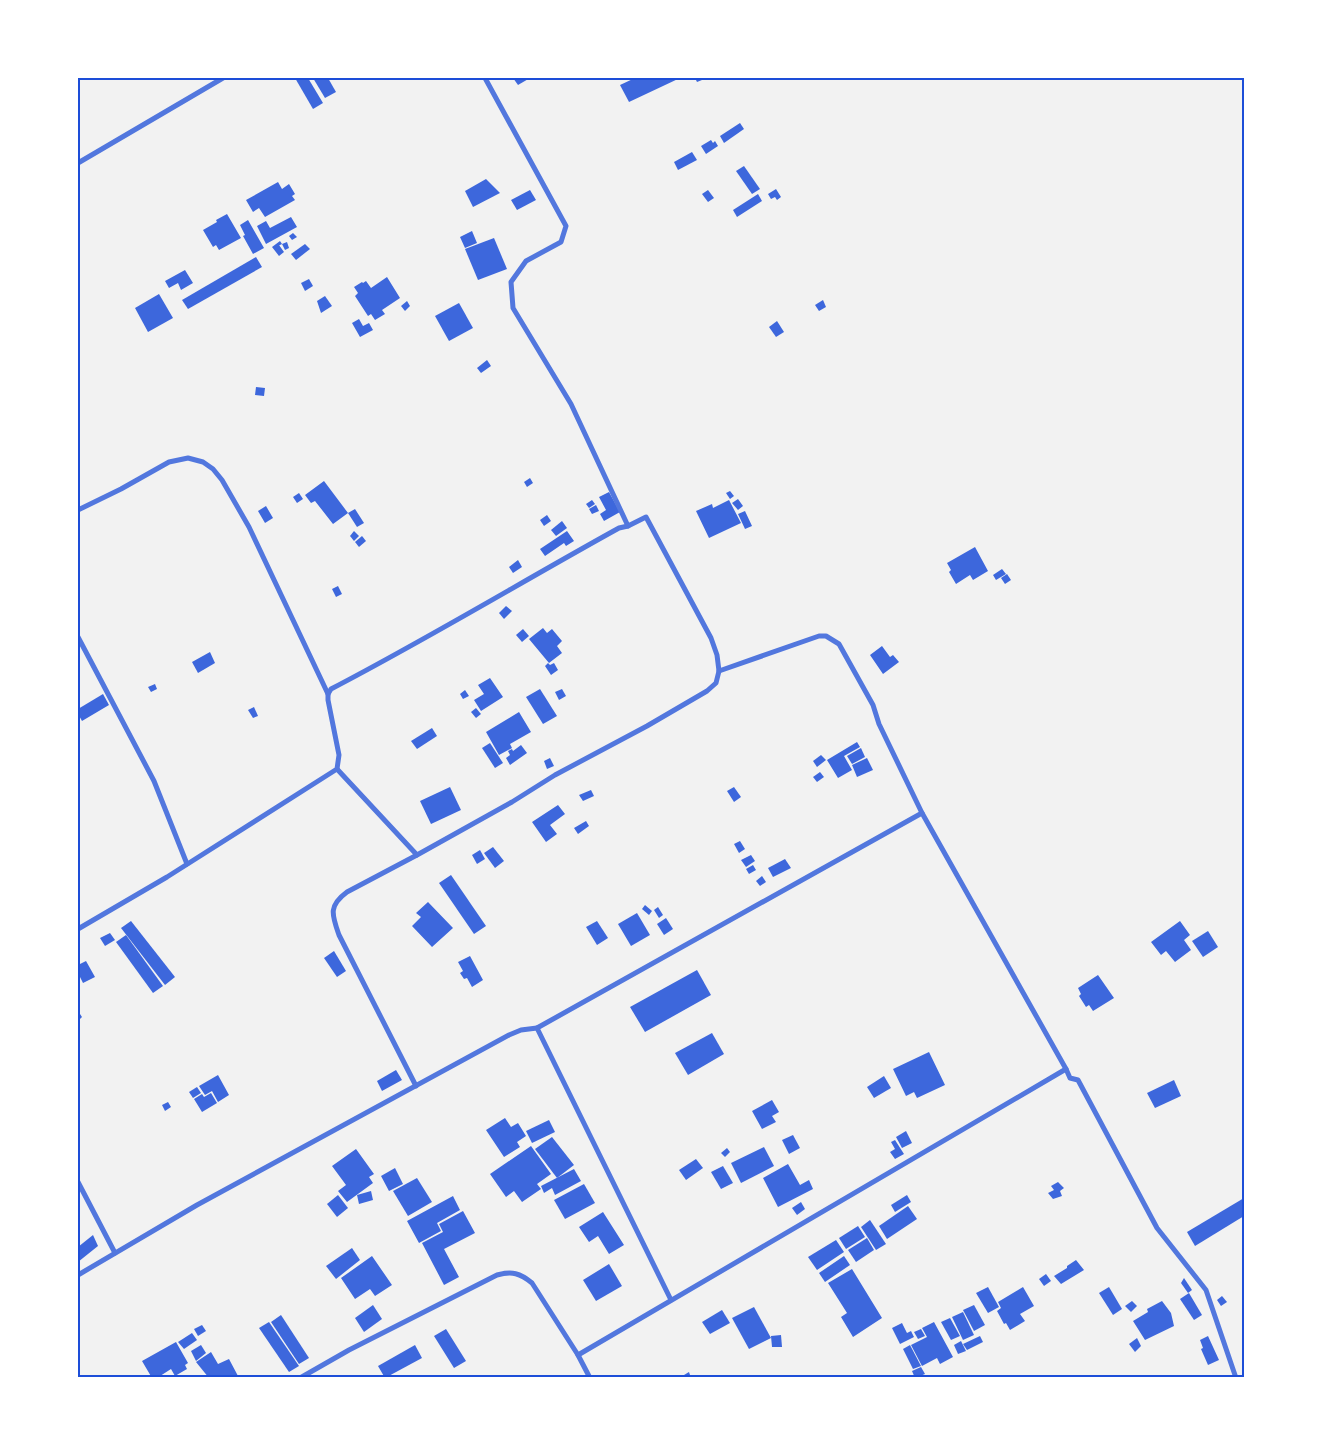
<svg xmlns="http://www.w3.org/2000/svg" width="1322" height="1455" font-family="Overpass,sans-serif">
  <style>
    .building { fill: #3d67dc }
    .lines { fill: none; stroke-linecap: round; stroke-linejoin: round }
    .minor { stroke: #5277de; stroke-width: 5 }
    .neatline { fill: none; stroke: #1d4ed8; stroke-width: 2 }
  </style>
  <rect width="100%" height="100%" fill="#f2f2f2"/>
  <!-- building -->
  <g class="building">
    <path d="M295 78H308L323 103 313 109Z"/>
    <path d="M313 78H328L336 92 325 98Z"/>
    <path d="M513 78H530L518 85Z"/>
    <path d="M635 78H680L629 102 620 85Z"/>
    <path d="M695 78H707L697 82Z"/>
    <path d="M740 123 744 129 724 143 720 136Z"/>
    <path d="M711 140 713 143 715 141 718 146 706 154 701 146Z"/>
    <path d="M692 152 697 160 678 170 674 162Z"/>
    <path d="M744 166 760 189 752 194 736 171Z"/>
    <path d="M486 179 500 193 473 207 465 191Z"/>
    <path d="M278 182 282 189 289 184 295 194 292 196 295 200 265 217 259 208 253 212 246 200Z"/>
    <path d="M776 189 781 197 777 200 775 197 771 199 768 194Z"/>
    <path d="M530 190 536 200 517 210 511 200Z"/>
    <path d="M708 190 714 198 708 202 702 194Z"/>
    <path d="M758 194 762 201 737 217 733 210Z"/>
    <path d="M227 214 241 238 219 250 216 245 213 247 203 230 217 222 216 220Z"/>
    <path d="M291 217 297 227 266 244 257 226 266 221 270 228Z"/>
    <path d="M248 220 264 248 253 254 243 236 245 235 240 225Z"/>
    <path d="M472 231 477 243 465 248 460 237Z"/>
    <path d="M293 233 297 237 292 240 289 236Z"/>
    <path d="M494 238 507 269 478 280 465 249Z"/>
    <path d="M280 241 282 244 278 246 279 245 284 252 279 256 272 247Z"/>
    <path d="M287 242 289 248 285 250 282 244Z"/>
    <path d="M305 244 310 249 296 260 291 254Z"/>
    <path d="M256 257 262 267 188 309 182 300Z"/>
    <path d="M185 270 193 283 181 290 178 283 169 288 165 281Z"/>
    <path d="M387 277 400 298 382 310 385 314 375 320 371 314 368 316 355 296 358 293 354 287 362 282 363 283 366 281 371 288Z"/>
    <path d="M309 279 313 286 305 291 301 283Z"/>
    <path d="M159 294 173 318 148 332 135 308Z"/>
    <path d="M325 296 332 306 321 313 317 301Z"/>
    <path d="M823 300 826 307 819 311 815 305Z"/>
    <path d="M407 301 410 306 405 311 401 306Z"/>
    <path d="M459 303 473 328 449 341 435 316Z"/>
    <path d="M359 319 363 326 369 323 373 330 360 337 352 323Z"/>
    <path d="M777 321 784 332 776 337 769 327Z"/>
    <path d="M487 360 491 366 481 373 477 368Z"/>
    <path d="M256 387 265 388 264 396 255 395Z"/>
    <path d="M530 478 533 483 527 487 524 482Z"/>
    <path d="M324 481 348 513 333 524 315 501 311 503 305 495Z"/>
    <path d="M730 491 734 496 730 499 726 493Z"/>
    <path d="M609 492 620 512 604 521 600 514 606 510 599 497Z"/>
    <path d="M299 493 303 499 297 503 293 497Z"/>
    <path d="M738 499 743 506 738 510 732 503Z"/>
    <path d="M592 500 595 504 589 508 586 504Z"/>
    <path d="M729 500 741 523 709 538 696 511 712 504 713 508Z"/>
    <path d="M596 505 599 511 592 514 589 509Z"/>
    <path d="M266 506 273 518 265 523 258 511Z"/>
    <path d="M355 509 364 523 357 527 348 513Z"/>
    <path d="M745 511 752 526 745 529 738 514Z"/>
    <path d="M547 515 551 521 544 526 540 520Z"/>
    <path d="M562 521 567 528 556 536 551 530Z"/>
    <path d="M354 531 359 536 354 541 350 536Z"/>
    <path d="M567 531 574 541 566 546 564 543 545 556 540 549Z"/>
    <path d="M362 536 366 541 359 547 355 542Z"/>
    <path d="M975 547 988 571 973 580 970 575 956 584 949 572 951 570 947 563Z"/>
    <path d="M518 560 522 567 513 573 509 567Z"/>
    <path d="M1002 569 1006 574 996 580 993 575Z"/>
    <path d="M1007 574 1011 580 1005 584 1001 578Z"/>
    <path d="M338 586 342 594 336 597 332 589Z"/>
    <path d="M506 606 512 611 504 619 499 613Z"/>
    <path d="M543 628 547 633 552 629 562 641 557 646 562 653 549 663 529 639Z"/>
    <path d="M523 629 529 636 522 642 516 635Z"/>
    <path d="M882 646 890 657 893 655 899 662 883 674 870 655Z"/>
    <path d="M210 652 215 663 198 673 192 662Z"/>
    <path d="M548 663 550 665 554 663 558 670 551 675 545 666Z"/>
    <path d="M490 678 503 697 481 711 474 700 484 694 478 685Z"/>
    <path d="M155 684 157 689 151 692 148 687Z"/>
    <path d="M540 689 557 716 543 724 526 697Z"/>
    <path d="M562 689 566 696 559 700 555 692Z"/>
    <path d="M465 690 469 696 463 699 460 694Z"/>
    <path d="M103 694 109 705 82 721 78 714V709Z"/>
    <path d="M254 707 258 716 253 718 248 710Z"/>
    <path d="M476 708 481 714 476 718 471 712Z"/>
    <path d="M519 712 531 732 510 744 512 748 499 755 486 732Z"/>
    <path d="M432 728 437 736 417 749 411 741Z"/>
    <path d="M857 742 860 747 844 756 852 770 838 778 827 760Z"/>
    <path d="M490 743 503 763 495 768 482 748Z"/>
    <path d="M521 745 527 753 510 765 506 758 510 755 508 751 512 749 513 751Z"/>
    <path d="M861 748 865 757 852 764 847 756Z"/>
    <path d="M821 755 826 760 817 767 813 761Z"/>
    <path d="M550 758 554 766 547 769 544 761Z"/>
    <path d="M867 758 873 770 857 777 852 765Z"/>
    <path d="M820 772 824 777 817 782 813 777Z"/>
    <path d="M450 787 461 810 431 824 420 801Z"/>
    <path d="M734 787 741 797 734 802 727 791Z"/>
    <path d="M591 790 594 796 583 801 579 795Z"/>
    <path d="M558 805 565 814 550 825 557 834 546 842 532 822Z"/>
    <path d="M586 821 589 826 578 834 574 828Z"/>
    <path d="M740 841 745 849 739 853 734 844Z"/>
    <path d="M493 847 504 861 495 868 484 853Z"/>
    <path d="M480 850 485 859 477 864 472 855Z"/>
    <path d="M751 855 755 861 746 867 741 860Z"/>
    <path d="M785 859 791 868 773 877 768 868Z"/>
    <path d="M753 865 756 870 749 874 746 869Z"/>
    <path d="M451 875 486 926 474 934 439 883Z"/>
    <path d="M762 876 766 882 760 886 756 881Z"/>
    <path d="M428 902 453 928 432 947 412 926 421 917 416 913Z"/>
    <path d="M645 905 652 911 649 915 642 909Z"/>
    <path d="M658 907 663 915 659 918 654 910Z"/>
    <path d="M637 913 650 935 631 946 618 924Z"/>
    <path d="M666 918 673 929 664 935 657 924Z"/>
    <path d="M131 921 175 977 165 985 121 928Z"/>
    <path d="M597 921 608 938 597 945 586 927Z"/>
    <path d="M1180 921 1190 935 1184 940 1191 950 1175 962 1166 951 1161 955 1151 942Z"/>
    <path d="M1208 931 1218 947 1203 957 1192 941Z"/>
    <path d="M110 933 115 940 105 946 100 938Z"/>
    <path d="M126 935 163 986 153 993 116 942Z"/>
    <path d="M334 951 346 971 337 977 324 958Z"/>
    <path d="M470 956 483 980 472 987 467 978 464 979 460 973 463 971 458 962Z"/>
    <path d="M86 961 95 977 83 983 78 973V965Z"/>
    <path d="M697 970 711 995 645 1032 630 1007Z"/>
    <path d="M1098 975 1114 998 1093 1011 1089 1005 1086 1007 1079 996 1081 994 1078 988Z"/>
    <path d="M78 1011 82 1017 78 1021Z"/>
    <path d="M712 1033 724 1054 688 1075 675 1053Z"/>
    <path d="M929 1052 945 1085 917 1098 914 1092 906 1096 893 1069Z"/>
    <path d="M396 1070 402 1080 382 1091 377 1081Z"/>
    <path d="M218 1075 229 1095 218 1102 212 1091 205 1095 199 1086Z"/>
    <path d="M884 1076 891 1088 874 1098 867 1087Z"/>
    <path d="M1174 1080 1181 1096 1155 1108 1147 1093Z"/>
    <path d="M197 1087 201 1093 193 1098 189 1092Z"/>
    <path d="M211 1093 217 1103 202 1112 194 1099 202 1094 204 1097Z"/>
    <path d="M772 1100 779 1112 772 1116 776 1122 762 1129 752 1111Z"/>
    <path d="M168 1102 171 1107 165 1111 162 1105Z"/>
    <path d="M505 1118 511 1127 518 1123 526 1136 517 1142 520 1147 504 1157 486 1130Z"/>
    <path d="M549 1120 555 1132 532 1143 526 1131Z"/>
    <path d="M906 1131 912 1143 902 1148 896 1137Z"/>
    <path d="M793 1135 800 1148 789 1154 782 1140Z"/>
    <path d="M552 1137 574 1165 557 1178 535 1149Z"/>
    <path d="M895 1140 904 1154 895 1159 890 1152 895 1149 891 1142Z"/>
    <path d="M531 1146 551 1174 537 1184 541 1189 522 1202 514 1191 506 1197 490 1174Z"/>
    <path d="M764 1147 774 1166 741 1183 731 1163Z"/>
    <path d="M727 1148 730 1152 725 1157 721 1153Z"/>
    <path d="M356 1149 374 1174 369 1177 373 1183 347 1202 338 1191 346 1185 332 1166Z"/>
    <path d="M696 1159 703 1168 686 1180 679 1170Z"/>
    <path d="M788 1164 800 1185 809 1180 813 1189 778 1207 763 1178Z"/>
    <path d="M723 1166 733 1183 721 1189 711 1172Z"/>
    <path d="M395 1168 403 1184 389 1191 381 1176Z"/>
    <path d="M574 1169 581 1181 555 1195 552 1188 544 1193 541 1186Z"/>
    <path d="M417 1178 432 1202 408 1216 393 1191Z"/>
    <path d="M1058 1182 1064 1188 1060 1191 1062 1196 1053 1199 1048 1193 1054 1190 1051 1186Z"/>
    <path d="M584 1184 595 1203 565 1219 554 1200Z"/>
    <path d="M371 1191 373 1200 359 1204 357 1195Z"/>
    <path d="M338 1195 348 1208 337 1217 327 1204Z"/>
    <path d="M907 1195 911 1202 895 1212 891 1205Z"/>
    <path d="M453 1196 460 1210 437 1223 441 1231 419 1243 407 1221Z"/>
    <path d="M1244 1198V1216L1195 1246 1187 1232Z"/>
    <path d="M801 1202 805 1209 797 1215 792 1208Z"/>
    <path d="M908 1206 917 1219 887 1239 879 1226Z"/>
    <path d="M463 1211 475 1233 444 1249 459 1277 444 1285 422 1243 443 1232 439 1224Z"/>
    <path d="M603 1212 624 1245 609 1254 598 1236 589 1242 579 1227Z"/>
    <path d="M870 1220 886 1244 876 1250 861 1227Z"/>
    <path d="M858 1226 865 1237 846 1249 839 1238Z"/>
    <path d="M93 1235 98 1246 78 1262V1247Z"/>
    <path d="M867 1238 874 1250 856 1262 848 1250Z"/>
    <path d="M836 1240 844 1252 817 1270 808 1257Z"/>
    <path d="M352 1248 360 1260 336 1279 326 1266Z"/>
    <path d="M372 1256 392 1285 375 1296 370 1289 355 1299 341 1278Z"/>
    <path d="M844 1256 850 1265 825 1282 819 1273Z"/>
    <path d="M1076 1260 1084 1270 1061 1284 1054 1276 1067 1268V1266Z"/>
    <path d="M609 1264 622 1286 596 1301 583 1280Z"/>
    <path d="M852 1269 882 1318 853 1337 841 1317 847 1313 828 1283Z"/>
    <path d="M1046 1274 1051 1281 1044 1286 1039 1279Z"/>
    <path d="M1184 1278 1192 1290 1188 1293 1181 1283Z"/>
    <path d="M988 1287 999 1307 988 1313 976 1293Z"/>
    <path d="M1023 1287 1034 1306 1020 1314 1025 1321 1010 1330 1006 1323 1004 1324 997 1311 1001 1308 998 1302Z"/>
    <path d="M1109 1287 1122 1309 1113 1315 1099 1293Z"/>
    <path d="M1189 1293 1202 1315 1194 1320 1180 1299Z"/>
    <path d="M1222 1296 1227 1302 1221 1306 1217 1300Z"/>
    <path d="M1132 1301 1137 1306 1131 1312 1125 1306Z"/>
    <path d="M1162 1301 1171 1313 1174 1326 1145 1340 1133 1321 1148 1312 1147 1309Z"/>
    <path d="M373 1305 382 1319 364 1332 355 1318Z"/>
    <path d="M974 1305 985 1325 974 1331 963 1310Z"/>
    <path d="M754 1307 771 1338 749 1349 732 1318Z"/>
    <path d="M722 1310 730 1323 710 1334 702 1322Z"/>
    <path d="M963 1312 974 1335 963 1340 952 1317Z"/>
    <path d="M281 1315 309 1358 299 1364 271 1322Z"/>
    <path d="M950 1318 960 1336 951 1340 941 1322Z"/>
    <path d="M269 1322 299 1366 289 1372 259 1328Z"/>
    <path d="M934 1322 953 1357 940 1364 937 1358 922 1366 911 1345 927 1337 922 1328Z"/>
    <path d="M902 1323 907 1333 911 1331 914 1337 900 1344 892 1328Z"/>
    <path d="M202 1325 206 1331 198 1336 194 1329Z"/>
    <path d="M446 1329 466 1361 454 1368 434 1336Z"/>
    <path d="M921 1329 925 1336 918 1339 914 1332Z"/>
    <path d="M192 1333 197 1340 184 1349 178 1342Z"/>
    <path d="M781 1335 782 1347H772L771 1336Z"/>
    <path d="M980 1336 983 1342 967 1350 963 1344Z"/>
    <path d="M1208 1336 1219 1360 1208 1365 1201 1349 1203 1348 1200 1340Z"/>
    <path d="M1137 1338 1141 1346 1135 1352 1129 1344Z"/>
    <path d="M961 1341 966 1351 958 1354 954 1345Z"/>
    <path d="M176 1342 188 1363 185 1365 187 1369 175 1376 171 1369 157 1378H152L142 1361Z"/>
    <path d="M201 1345 206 1353 196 1361 191 1351Z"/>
    <path d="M415 1345 422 1358 385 1378 378 1366Z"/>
    <path d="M910 1345 921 1366 913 1369 903 1349Z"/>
    <path d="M211 1352 218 1364 229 1359 238 1376 236 1378H209L196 1362Z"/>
    <path d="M921 1367 925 1374 915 1378 912 1371Z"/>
    <path d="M689 1372 691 1378H679Z"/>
  </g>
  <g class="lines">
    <!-- minor -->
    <g class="minor">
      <path d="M485 78 566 226 561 242 526 261 511 282 513 308 571 404 628 526"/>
      <path d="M78 163 223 78"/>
      <path d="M78 510 121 489 169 462 188 458 203 462 213 469 222 480 249 527 328 694"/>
      <path d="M78 637 154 781 187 864"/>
      <path d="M719 671 819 636H826L839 644 873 705 879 724 922 813"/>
      <path d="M337 769 417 855"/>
      <path d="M78 929 167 877 337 769 339 755 328 700V694L331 689C429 638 523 581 619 528L628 526 646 517 711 638 717 655 719 671 716 683 707 691 647 726 555 775 512 802 417 855 347 892C328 906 332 915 339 935L416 1086"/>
      <path d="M537 1028 922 813 1066 1069"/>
      <path d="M78 1182 115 1253"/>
      <path d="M78 1275 197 1205 509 1035 521 1030 537 1028 671 1300"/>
      <path d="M578 1355 1066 1069 1070 1078 1078 1080 1157 1228 1206 1290 1236 1378"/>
      <path d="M300 1378 349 1350 497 1275C512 1271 520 1273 532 1283L578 1355 590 1378"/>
    </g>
  </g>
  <!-- border -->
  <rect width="1322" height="1455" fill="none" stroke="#ffffff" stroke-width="158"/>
  <rect x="79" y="79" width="1164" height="1297" class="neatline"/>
</svg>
